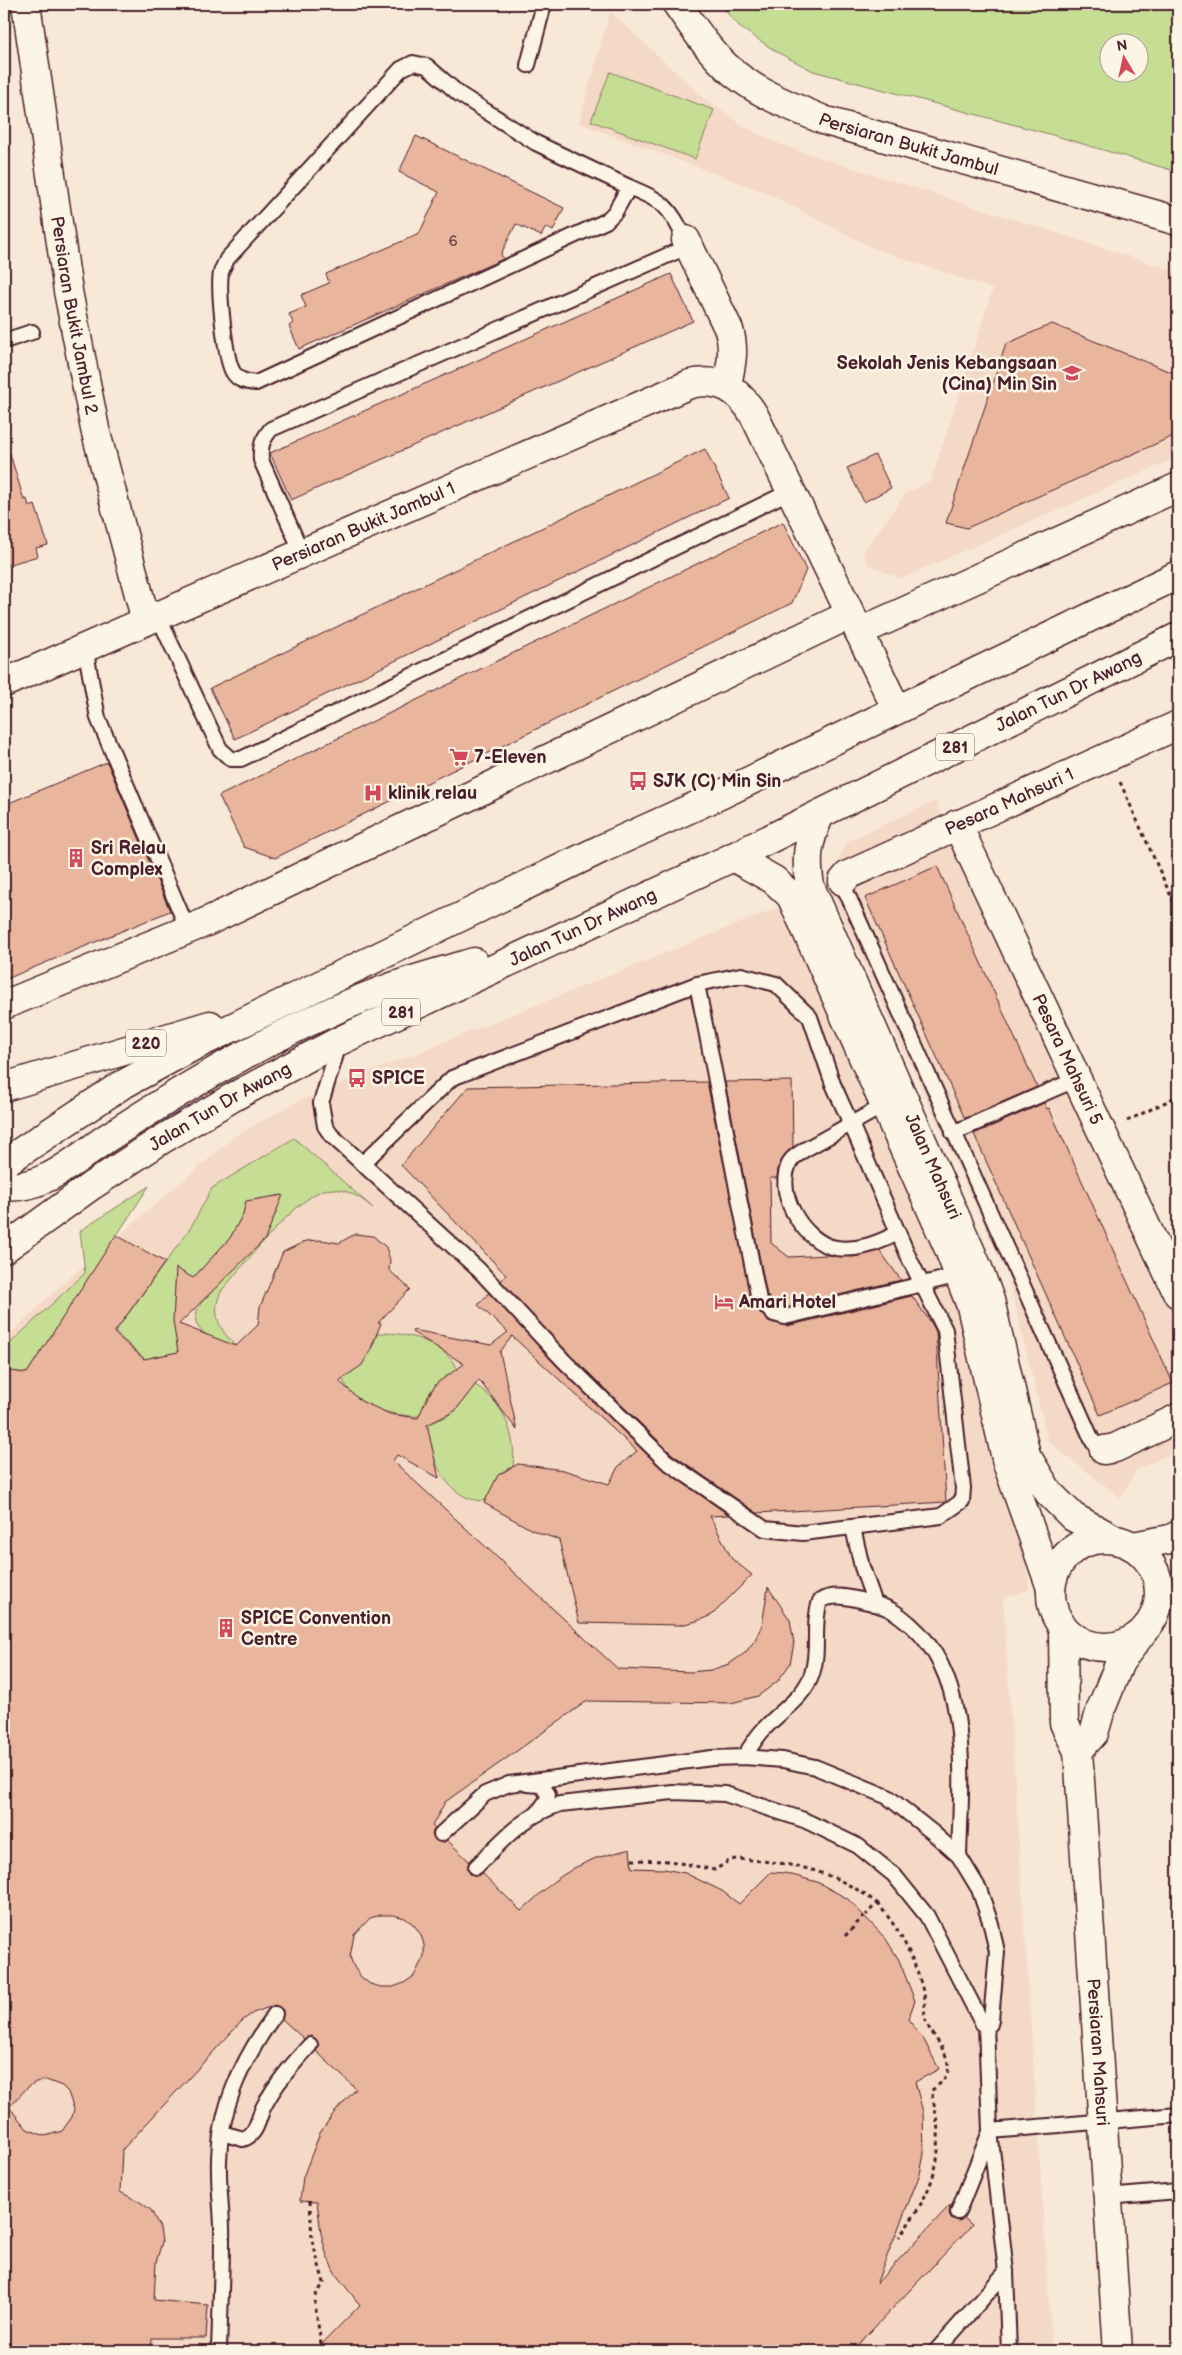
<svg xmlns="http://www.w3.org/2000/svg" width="1182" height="2355" font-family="'Balsamiq Sans',sans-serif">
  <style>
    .built { fill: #f4d9c6 }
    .green { fill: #c5de94; stroke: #887e60; fill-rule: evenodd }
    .building { fill: #eab59d; stroke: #4a1f2b; fill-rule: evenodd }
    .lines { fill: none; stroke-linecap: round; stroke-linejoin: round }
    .lane-casing { stroke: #4a1f2b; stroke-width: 18 }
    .street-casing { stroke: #4a1f2b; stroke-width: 31 }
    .secondary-casing { stroke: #4a1f2b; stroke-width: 31 }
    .primary-casing { stroke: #4a1f2b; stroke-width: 31 }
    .path { stroke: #4a1f2b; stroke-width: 3; stroke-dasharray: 4 4; stroke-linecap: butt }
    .lane { stroke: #fcf5e5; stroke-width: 14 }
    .street { stroke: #fcf5e5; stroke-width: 28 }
    .secondary { stroke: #fcf5e5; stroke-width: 28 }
    .primary { stroke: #fcf5e5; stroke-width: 28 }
    .labels { text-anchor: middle; stroke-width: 5; stroke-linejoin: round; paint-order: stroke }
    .number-label { font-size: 15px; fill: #724448 }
    .shield { fill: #fcf5e5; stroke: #7f5f63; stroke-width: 1 }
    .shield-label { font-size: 16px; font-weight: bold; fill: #4a1f2b }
    .street-label { font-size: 18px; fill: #4a1f2b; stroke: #fcf5e5 }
    .poi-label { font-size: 18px; font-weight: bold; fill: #4a1f2b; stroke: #fcf5e5; text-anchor: start }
  </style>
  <rect width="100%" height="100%" fill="#f8e8d7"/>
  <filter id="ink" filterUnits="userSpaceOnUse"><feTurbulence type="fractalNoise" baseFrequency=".02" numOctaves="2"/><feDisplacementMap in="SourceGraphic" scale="10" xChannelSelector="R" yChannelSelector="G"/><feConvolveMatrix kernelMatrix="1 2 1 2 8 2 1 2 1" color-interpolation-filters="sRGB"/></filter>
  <g filter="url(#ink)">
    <!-- built -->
    <g class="built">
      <path d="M610 11 701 96 745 127 781 145 1178 272V457L900 579 868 564 863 552 906 493 931 481 993 289 873 248 762 191 579 123Z"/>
      <path d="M935 801 1178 1313V1450L1136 1470 1121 1498 1048 1441 1008 1276 829 888 846 842Z"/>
      <path d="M795 901 967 1301 1027 1548 1029 1590 1003 1598 1052 2351H4V1339L69 1278 237 1135 298 1101Z"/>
    </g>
    <!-- green -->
    <g class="green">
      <path d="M719 4H1178V172L1049 134 813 71 777 52 741 28ZM1110 42H1140V72H1110Z"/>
      <path d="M610 72 714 110 695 159 591 121Z"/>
      <path d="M294 1138 373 1208C360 1197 343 1186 324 1190 296 1198 243 1266 222 1290 210 1312 219 1330 236 1346 215 1338 183 1333 201 1303L263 1238 278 1196 246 1202 243 1214 230 1238 184 1288 177 1313 179 1354 155 1356 146 1360 115 1332 191 1227 212 1188Z"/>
      <path d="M149 1186 27 1373 9 1371 4 1386V1349L85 1273 80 1231Z"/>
      <path d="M387 1333C416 1334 448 1346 460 1374 437 1376 425 1394 422 1416 392 1417 352 1407 341 1375 363 1364 370 1358 377 1334Z"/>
      <path d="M469 1382C501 1396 517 1433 513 1467 495 1472 493 1484 490 1500 449 1507 427 1456 428 1422 451 1419 466 1405 469 1382Z"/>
    </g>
    <!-- building -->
    <g class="building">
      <path d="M416 136 564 208 553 231 546 227 541 236 516 224 501 254 503 259 299 349 289 326 293 323 289 314 306 307 301 295 329 283 326 274 419 234 439 192 399 172Z"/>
      <path d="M671 274 693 321 291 500 270 453Z"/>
      <path d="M1052 324 1178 375V434L967 528 946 523 1006 344Z"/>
      <path d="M705 449 729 498 235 739 210 688Z"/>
      <path d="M10 454 24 500 27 499 29 507 35 505 48 545 36 548 38 556 4 566V455Z"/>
      <path d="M875 455 891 488 864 502 847 468Z"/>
      <path d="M783 522 806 570 792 603 275 858 244 847 219 796Z"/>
      <path d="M107 762 170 911 4 980V805Z"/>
      <path d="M937 866 1037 1087 966 1118 964 1117 865 898Z"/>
      <path d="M792 1081 793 1147 784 1155 778 1168 777 1178H770L771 1243 789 1257 828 1255 853 1257 880 1251 901 1280 785 1308 778 1306 767 1296 725 1082Z"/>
      <path d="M707 1082 753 1306 768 1321 787 1326 912 1296 932 1324 936 1332 946 1502 757 1513 672 1454 570 1355 501 1281 506 1275 401 1165 468 1087Z"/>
      <path d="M1044 1103 1047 1109 1049 1108 1173 1383 1100 1415 974 1134Z"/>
      <path d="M283 1195 265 1239 179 1324 236 1346 258 1325 260 1307 283 1252 306 1241 322 1240 339 1243 355 1234 373 1236 386 1247 390 1260 389 1270 410 1289 378 1323H381L370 1351 362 1365 339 1381 361 1401 390 1414 418 1418 428 1396 437 1383 464 1364 412 1332 413 1330 491 1345 508 1332 478 1305 489 1293 558 1367 660 1467 729 1515 710 1516 732 1559 752 1575 712 1615 697 1621 680 1625 579 1623 559 1540 532 1530 484 1503 498 1475 518 1464 563 1470 609 1484 618 1467 637 1451 512 1336 500 1352 517 1430 479 1380 455 1411 427 1425 439 1478 397 1455 393 1461 618 1669 690 1672 711 1670 729 1664 745 1653 755 1640 762 1625 768 1587 790 1620 794 1643 790 1664 777 1682 758 1696 731 1703 587 1701 445 1802 432 1826 435 1828 432 1835 439 1842 447 1840 469 1861 468 1869 470 1874 478 1876 482 1873 521 1911 554 1881 574 1868 596 1858 630 1849 632 1868 664 1869 685 1873 722 1891 739 1904 771 1872 785 1873 817 1882 848 1899 886 1939 899 1960 915 2001 908 2019 924 2040 939 2069 915 2082 923 2112 924 2154 920 2174 876 2284 950 2205 949 2213 951 2218 959 2221 964 2218 972 2225 852 2351H315L360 2305 334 2272 326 2253 321 2233 317 2202 300 2201 303 2177 320 2133 333 2114 356 2089 316 2051 319 2046 316 2039 311 2036 304 2039 282 2019 283 2010 275 2005 253 2013 243 2020 122 2150 120 2192 140 2202 151 2210 160 2228 162 2242 156 2262 154 2300 208 2305 206 2338H152L151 2351H4V1386L9 1371 27 1373 116 1235 165 1262 114 1333 144 1359 178 1352 173 1321 176 1268 193 1278 230 1238 243 1214 246 1201ZM381 1915H393L405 1918 414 1925 421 1935 424 1945V1956L414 1976 404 1983 393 1987H381L370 1984 360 1976 354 1967 350 1957 354 1935 370 1918ZM46 2080 62 2086 68 2092 74 2109 72 2117 62 2131 45 2136 27 2129 9 2107 28 2087 36 2082Z"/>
    </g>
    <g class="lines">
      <!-- lane casing -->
      <g class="lane-casing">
        <g id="lane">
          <path d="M413 63 427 66 459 94 536 143 629 187 615 212 606 221 256 383C247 382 238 381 233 372 225 359 218 289 221 273 222 268 225 264 227 259L401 69Z"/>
          <path d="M528 65 544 4"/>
          <path d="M629 187C666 203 667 204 686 240"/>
          <path d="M4 341 32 332"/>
          <path d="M302 553 261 460C260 446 262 440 271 429L689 246"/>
          <path d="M158 616 220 749 231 759H241L791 491"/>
          <path d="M85 647 98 718 188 930"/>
          <path d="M843 881 844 887 1093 1442 1104 1450"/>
          <path d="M697 984 759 1300 774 1314 785 1317 960 1275"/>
          <path d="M340 1041 321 1103 325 1126 331 1135 479 1270 564 1361 666 1461 765 1529 803 1533 941 1516 962 1501 963 1488 945 1330 910 1260 851 1124 833 1084 810 1017 776 984 741 975 697 984 452 1078 362 1164"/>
          <path d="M885 1105 804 1150C800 1153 795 1156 792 1159 771 1189 803 1243 836 1248 859 1251 878 1243 898 1233"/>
          <path d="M953 1133 1077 1079"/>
          <path d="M853 1528 862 1567 875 1604"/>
          <path d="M744 1757C750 1748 756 1737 764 1729 780 1711 804 1698 812 1674 820 1650 812 1624 820 1601 836 1592 855 1599 872 1603 891 1608 897 1613 911 1625 973 1679 961 1781 959 1856"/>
          <path d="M527 1784 541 1785 548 1794 547 1800 539 1811"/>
          <path d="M441 1834 485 1794 509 1784 712 1758 744 1757 783 1760 815 1767 888 1797 932 1832 959 1856 979 1889 991 1924 997 1952 991 2020 990 2024 986 2025"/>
          <path d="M476 1867C504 1839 521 1817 560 1804L673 1792 725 1794 804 1820 858 1846 894 1875 927 1916 982 2023 986 2025 990 2131 1006 2272 1009 2351"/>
          <path d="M990 2131 1178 2115"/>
          <path d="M222 2133 243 2139C257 2135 258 2119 263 2108 275 2084 292 2065 310 2045"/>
          <path d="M1107 2197 1178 2191"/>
          <path d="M958 2212 989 2134"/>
          <path d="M219 2351C220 2314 222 2277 222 2240 223 2218 219 2195 219 2172 217 2111 241 2062 275 2014"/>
          <path d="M936 2351 1006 2272"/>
        </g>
      </g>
      <!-- street casing -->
      <g class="street-casing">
        <g id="street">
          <path id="s1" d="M26 4 68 291 95 429 146 621"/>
          <path d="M686 240 729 330C735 350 731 366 727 385"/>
          <path d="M859 632 1178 487"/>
          <path id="s2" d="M4 683 690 384C720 377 739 390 754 415L896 708"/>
          <path id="s3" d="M820 814C808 843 805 855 810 886L978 1268 990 1300 1026 1455 1049 1493 1073 1517 1116 1540"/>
          <path id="s4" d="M957 824 1178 1294"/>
          <path d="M733 857 774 880 791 896 948 1247 971 1306 1007 1463 1051 1588"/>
          <path id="s5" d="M843 881 848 875 1178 725"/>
          <path d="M4 1005 204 923 851 614"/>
          <path d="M1104 1450 1115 1448 1178 1418"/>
          <circle cx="1105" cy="1593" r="54"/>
          <path d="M1133 1546 1170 1539 1178 1535"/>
          <path id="s6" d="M1063 1627 1064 1723 1078 1751 1118 2351"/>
          <path d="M1078 1751 1094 1733 1101 1709 1120 1662 1142 1633"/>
        </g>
      </g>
      <!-- secondary casing -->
      <g class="secondary-casing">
        <g id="secondary">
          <path id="s7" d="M677 4C696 31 715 61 743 80 768 98 798 109 826 121L1178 221"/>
        </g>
      </g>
      <!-- primary casing -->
      <g class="primary-casing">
        <g id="primary">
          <path d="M4 1087 210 1025"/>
          <path d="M4 1163 120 1086 192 1047 601 849 720 795 1178 575"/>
          <path d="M4 1186C43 1191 77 1158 107 1138 194 1081 287 1026 384 990 413 979 444 971 474 962"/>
          <path id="s8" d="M4 1249 91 1186 161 1140 235 1096 335 1043 733 857 1178 637"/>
        </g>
      </g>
      <!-- path -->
      <g class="path">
        <path d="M1120 782 1178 912"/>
        <path d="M1127 1121 1178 1096"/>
        <path d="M632 1860 670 1861 715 1870 727 1862 735 1859C790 1862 832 1869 877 1903L866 1915"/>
        <path d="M877 1903C901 1931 915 1959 924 1995 926 2003 923 2014 926 2022 932 2036 951 2054 948 2071 946 2080 938 2085 931 2091 947 2155 937 2185 899 2237"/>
        <path d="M845 1936 864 1916"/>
        <path d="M310 2201 312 2240 324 2283 316 2295 315 2304 322 2351"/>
      </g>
      <!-- lane -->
      <use href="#lane" class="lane"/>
      <!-- street -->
      <use href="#street" class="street"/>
      <!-- secondary -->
      <use href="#secondary" class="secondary"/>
      <!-- primary -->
      <use href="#primary" class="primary"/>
    </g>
  </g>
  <!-- icons -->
  <defs>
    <g id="school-bare" transform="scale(1.5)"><path d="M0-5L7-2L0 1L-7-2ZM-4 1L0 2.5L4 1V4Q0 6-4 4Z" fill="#d1495b" stroke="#fcf5e5" stroke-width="2.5" paint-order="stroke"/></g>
    <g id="supermarket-bare" transform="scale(1.5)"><path d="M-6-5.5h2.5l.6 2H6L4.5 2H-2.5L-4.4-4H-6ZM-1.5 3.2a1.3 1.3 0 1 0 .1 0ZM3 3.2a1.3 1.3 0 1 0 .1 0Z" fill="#d1495b" stroke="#fcf5e5" stroke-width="2.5" paint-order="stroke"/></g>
    <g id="bus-bare" transform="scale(1.5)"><path d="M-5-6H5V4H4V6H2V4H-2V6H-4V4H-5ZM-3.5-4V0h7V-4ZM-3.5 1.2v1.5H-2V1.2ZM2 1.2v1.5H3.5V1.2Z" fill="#d1495b" stroke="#fcf5e5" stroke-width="2.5" paint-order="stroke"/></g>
    <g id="hospital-bare" transform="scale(1.5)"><path d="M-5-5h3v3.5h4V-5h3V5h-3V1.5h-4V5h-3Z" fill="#d1495b" stroke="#fcf5e5" stroke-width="2.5" paint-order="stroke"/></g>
    <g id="building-bare" transform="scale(1.5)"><path d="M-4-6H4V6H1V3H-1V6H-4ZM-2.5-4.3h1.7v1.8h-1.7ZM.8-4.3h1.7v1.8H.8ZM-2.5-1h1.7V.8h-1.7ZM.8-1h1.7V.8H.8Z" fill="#d1495b" stroke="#fcf5e5" stroke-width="2.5" paint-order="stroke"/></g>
    <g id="hotel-bare" transform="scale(1.5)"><path d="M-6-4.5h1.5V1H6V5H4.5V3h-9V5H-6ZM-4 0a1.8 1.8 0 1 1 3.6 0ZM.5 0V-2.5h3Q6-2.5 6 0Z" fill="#d1495b" stroke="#fcf5e5" stroke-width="2.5" paint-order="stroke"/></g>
  </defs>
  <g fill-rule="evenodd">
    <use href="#school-bare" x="1072" y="373"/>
    <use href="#supermarket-bare" x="459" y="757"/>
    <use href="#bus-bare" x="638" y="781"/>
    <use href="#hospital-bare" x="373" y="793"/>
    <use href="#building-bare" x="76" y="858"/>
    <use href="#bus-bare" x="357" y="1078"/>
    <use href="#hotel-bare" x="724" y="1302"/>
    <use href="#building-bare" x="226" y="1628"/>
  </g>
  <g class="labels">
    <!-- number labels -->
    <g class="number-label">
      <text x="453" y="246">6</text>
    </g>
    <!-- shield labels -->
    <g class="shield">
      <rect x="936" y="733.5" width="38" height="27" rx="4"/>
      <rect x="382" y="998.5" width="38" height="27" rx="4"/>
      <rect x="126" y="1029.5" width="40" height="27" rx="4"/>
    </g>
    <g class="shield-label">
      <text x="955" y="753">281</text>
      <text x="401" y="1018">281</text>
      <text x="146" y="1049">220</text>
    </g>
    <!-- street labels -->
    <g class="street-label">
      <text dy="6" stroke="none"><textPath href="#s7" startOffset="280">Persiaran Bukit Jambul</textPath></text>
      <text dy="6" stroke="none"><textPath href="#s1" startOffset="315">Persiaran Bukit Jambul 2</textPath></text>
      <text dy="6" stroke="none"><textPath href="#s2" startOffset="392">Persiaran Bukit Jambul 1</textPath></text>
      <text dy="6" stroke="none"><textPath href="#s8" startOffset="1204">Jalan Tun Dr Awang</textPath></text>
      <text dy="6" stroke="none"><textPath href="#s5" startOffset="185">Pesara Mahsuri 1</textPath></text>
      <text dy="6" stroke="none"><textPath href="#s8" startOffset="664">Jalan Tun Dr Awang</textPath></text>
      <text dy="6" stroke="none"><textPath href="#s4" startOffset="260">Pesara Mahsuri 5</textPath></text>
      <text dy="6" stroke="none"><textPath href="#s8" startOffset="259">Jalan Tun Dr Awang</textPath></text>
      <text dy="6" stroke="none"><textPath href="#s3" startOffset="380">Jalan Mahsuri</textPath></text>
      <text dy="6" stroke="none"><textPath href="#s6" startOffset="429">Persiaran Mahsuri</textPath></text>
    </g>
    <!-- poi labels -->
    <g class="poi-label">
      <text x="1057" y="369" text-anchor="end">Sekolah Jenis Kebangsaan<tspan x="1057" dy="21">(Cina) Min Sin</tspan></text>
      <text x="474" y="763">7-Eleven</text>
      <text x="653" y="787">SJK (C) Min Sin</text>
      <text x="388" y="799">klinik relau</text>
      <text x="91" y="854">Sri Relau<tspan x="91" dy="21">Complex</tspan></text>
      <text x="372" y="1084">SPICE</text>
      <text x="739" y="1308">Amari Hotel</text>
      <text x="241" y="1624">SPICE Convention<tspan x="241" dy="21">Centre</tspan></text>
    </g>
  </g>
  <!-- margin -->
  <rect width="1182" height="2355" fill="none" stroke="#fcf5e5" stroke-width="20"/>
  <rect x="10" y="10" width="1162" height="2335" fill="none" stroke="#4a1f2b" stroke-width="2" filter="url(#ink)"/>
  <!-- north arrow -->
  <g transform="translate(1124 58) rotate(351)"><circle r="24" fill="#fcf5e5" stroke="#b59f9b"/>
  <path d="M0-4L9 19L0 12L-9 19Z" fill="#d1495b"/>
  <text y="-8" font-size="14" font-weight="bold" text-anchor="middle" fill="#4a1f2b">N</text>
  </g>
</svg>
